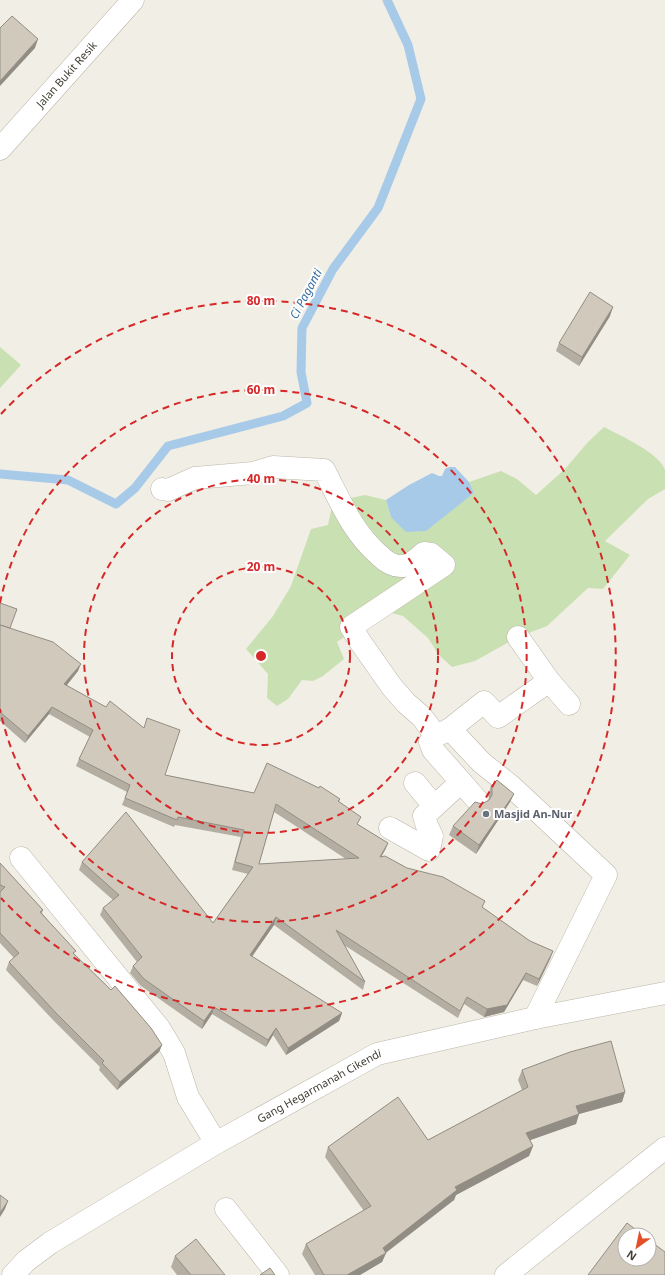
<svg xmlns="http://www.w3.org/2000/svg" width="665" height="1275" font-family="'Noto Sans',sans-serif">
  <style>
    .green { fill: #c9e1b2 }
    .water { fill: #a7cae8 }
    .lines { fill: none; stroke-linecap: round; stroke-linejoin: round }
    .stream { stroke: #a7cae8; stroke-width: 9 }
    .minor-casing { stroke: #bbb6a9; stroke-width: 23 }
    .minor { stroke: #fff; stroke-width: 22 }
    .wall { fill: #b4aea2; fill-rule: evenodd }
    .shaded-wall { fill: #928d84 }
    .building { fill: #d1cabc; stroke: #928d84; fill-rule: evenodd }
    .ring { fill: none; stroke: #d62828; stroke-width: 2; stroke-dasharray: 7 5 }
    .worship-dot { fill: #6b7280; stroke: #fff; stroke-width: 1.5 }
    .labels { text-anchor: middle; stroke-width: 4; stroke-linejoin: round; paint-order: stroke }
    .street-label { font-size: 11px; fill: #423e35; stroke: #fff }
    .worship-label { font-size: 11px; font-weight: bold; fill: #5b616d; stroke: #fff; text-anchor: start }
    .water-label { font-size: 12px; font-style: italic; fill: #3a71a3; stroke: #fff }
    .centre { fill: #d62828; stroke: #fff; stroke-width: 2 }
    .ring-label { font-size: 12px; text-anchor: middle; font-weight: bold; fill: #d62828; stroke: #fff; stroke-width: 4; stroke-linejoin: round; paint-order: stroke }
  </style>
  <rect width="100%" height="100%" fill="#f1eee5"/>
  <!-- green -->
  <g class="green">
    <path d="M0 347 21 365 0 388Z"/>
    <path d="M604 427C619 435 660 453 665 470 665 476 665 484 665 489L648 499 605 541 630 555 603 589 588 588 547 626 518 637 475 661 452 667 439 655 428 638 403 616 384 611 337 642 344 659 323 676 313 681 302 680 288 699 277 706 267 698 268 674 246 649 273 616 291 586 311 529 328 525 333 502 365 495 386 500 391 517 459 504 474 493 469 482 501 471 517 479 536 495 565 469 588 442Z"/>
  </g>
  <!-- water -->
  <path class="water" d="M449 467H455L469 482 474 493 426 531 406 532 391 517 386 500 409 485 432 473 439 476H442L445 469Z"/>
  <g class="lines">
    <!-- stream -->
    <path class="stream" d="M0 474 68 480 116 504 135 488 168 446 283 416 307 403 301 372 302 328 333 269 378 208 421 99 408 45 387 0"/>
    <!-- minor casing -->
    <g class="minor-casing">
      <g id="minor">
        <path id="s1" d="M0 149 133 0"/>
        <path d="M162 489 168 490 195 478 253 473 273 467 324 470C340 500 352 532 379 555 385 561 393 567 403 566 411 565 418 558 424 553L431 554 444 565 351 627 361 643 392 687 406 703 422 717 436 736 450 729 484 702 498 717 549 681 518 637"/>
        <path d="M549 681 569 704"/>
        <path d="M450 729 482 763 511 786 606 875 535 1018"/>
        <path d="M436 736 430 742 433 750 477 800"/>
        <path d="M415 783 434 806"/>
        <path d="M390 828 429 850 432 836 427 826 424 816 461 782"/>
        <path d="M21 858 159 1028 174 1053 188 1097 216 1143"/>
        <path d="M226 1209 278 1275"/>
        <path id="s2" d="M13 1275 26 1261 50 1243 216 1143 377 1054 535 1018 665 993"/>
        <path d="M506 1275 665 1148"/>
      </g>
    </g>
    <!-- minor -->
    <use href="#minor" class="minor"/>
  </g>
  <!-- wall -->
  <g class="wall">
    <path d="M610 316 579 366 556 351 559 343Z"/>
    <path d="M0 603 10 628 78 671 67 685 165 775 254 793 340 799 339 802 359 825 388 843 385 850 381 857 483 908 530 941 553 951 550 959 537 986 523 980 504 1012 484 1017 464 1004 458 1018 344 945 365 982 363 990 274 925 252 957 342 1013 339 1021 286 1055 273 1035 266 1047 212 1014 202 1029 141 986 130 973 133 966 137 962 100 915 103 908 113 900 79 870 82 862 213 923 248 874 232 870 241 837 175 825 174 827 122 805 127 792 76 766 79 759 90 737 49 714 25 743 0 721ZM274 812 288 821 346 859 259 864Z"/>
    <path d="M491 786 514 794 510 802 476 854 449 835 453 826 482 804 489 800V798L488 795Z"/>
    <path d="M0 863 43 910 42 913 75 955 162 1045 159 1052 117 1090 99 1070 100 1067 53 1020 6 970 9 962 14 958 0 943Z"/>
    <path d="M522 1070 625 1092 622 1102 579 1114 576 1124 530 1140 533 1146 529 1156 456 1195 454 1200 386 1253 382 1262 360 1275H315L302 1254 306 1244 364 1211 325 1157 328 1147 428 1140 522 1090 518 1080Z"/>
    <path d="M175 1256 225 1275H177L171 1267Z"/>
  </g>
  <!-- shaded-wall -->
  <g class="shaded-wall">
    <path d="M38 39 35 48 0 86V81Z"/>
    <path d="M613 307 610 316 579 366 582 357Z"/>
    <path d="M81 664 78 671 62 691 64 684Z"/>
    <path d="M52 707 49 714 25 743 28 736Z"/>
    <path d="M514 794 510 802 476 854 479 845Z"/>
    <path d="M388 843 385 850 377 864 380 857Z"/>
    <path d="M276 917 274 925 247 963 250 955Z"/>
    <path d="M553 951 550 959 537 986 539 979Z"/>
    <path d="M526 973 523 980 504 1012 484 1017 487 1009Z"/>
    <path d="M214 1007 212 1014 202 1029 204 1021Z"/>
    <path d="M342 1013 339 1021 286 1055 288 1048Z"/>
    <path d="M276 1028 273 1035 266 1047 268 1040Z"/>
    <path d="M162 1045 159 1052 117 1090 120 1082Z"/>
    <path d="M625 1092 622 1102 579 1114 576 1124 522 1143 526 1133 576 1106Z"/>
    <path d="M533 1146 529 1156 456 1195 454 1200 385 1253H386L382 1262 360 1275H347L383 1248 455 1187Z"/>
    <path d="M8 1201 5 1209 0 1217V1213Z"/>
  </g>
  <!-- building -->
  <g class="building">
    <path d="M12 16 38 39 0 81V28Z"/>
    <path d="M590 292 613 307 582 357 559 343Z"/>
    <path d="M0 603 17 609 10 628 0 625Z"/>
    <path d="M0 625 53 642 81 664 64 684 106 707 110 701 144 728 147 718 180 730 165 775 254 793 267 763 319 788 320 786 340 799 338 801 361 817 357 824 388 843 380 857 385 856 407 868 443 877 485 901 482 907 530 941 553 951 539 979 526 973 507 1005 487 1009 467 997 460 1011 336 930 365 982 276 917 250 955 342 1013 288 1048 276 1028 268 1040 214 1007 204 1021 144 979 133 966 142 957 103 908 119 895 82 862 126 812 213 923 253 867 235 862 244 830 178 817 177 820 125 798 130 785 79 759 93 730 52 707 28 736 0 712ZM276 804 359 858 259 864Z"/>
    <path d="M497 780 514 794 479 845 453 826 475 802 482 804 489 800 492 795V789L491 786Z"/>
    <path d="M0 863 43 910 40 912 76 951 73 953 111 990 115 986 151 1028 162 1045 120 1082 102 1063 104 1061 55 1012 9 962 19 953 0 933V892L5 887 0 885Z"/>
    <path d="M611 1041 625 1092 576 1106 579 1114 526 1133 533 1146 455 1187 457 1190 383 1248 386 1253 347 1275H324L306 1244 371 1206 328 1147 398 1097 428 1140 528 1087 522 1070 570 1052Z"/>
    <path d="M0 1195 8 1201 0 1213Z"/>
    <path d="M627 1223 643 1235H625V1259H649V1240L665 1252V1275H588Z"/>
    <path d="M196 1239 225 1275H191L175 1256Z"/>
    <path d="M270 1268 275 1275H260Z"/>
  </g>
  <!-- distance rings -->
  <g class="ring">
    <circle cx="261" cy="656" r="89"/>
    <circle cx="261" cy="656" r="177"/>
    <path d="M0 603A266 266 0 1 1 0 709"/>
    <path d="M1 414A355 355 0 1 1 1 898"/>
  </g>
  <!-- markers -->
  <circle class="worship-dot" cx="486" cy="814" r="4"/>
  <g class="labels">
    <!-- street labels -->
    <g class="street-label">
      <text dy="4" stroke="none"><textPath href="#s1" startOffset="100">Jalan Bukit Resik</textPath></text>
      <text dy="4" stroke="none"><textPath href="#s2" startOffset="361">Gang Hegarmanah Cikendi</textPath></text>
    </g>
    <!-- worship labels -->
    <g class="worship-label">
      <text x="494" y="818">Masjid An-Nur</text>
    </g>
    <!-- water labels -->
    <g class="water-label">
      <text transform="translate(306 294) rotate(-62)" y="4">Ci Paganti</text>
    </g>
  </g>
  <circle cx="261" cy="656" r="6" class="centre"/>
  <g class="ring-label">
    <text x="261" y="305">80 m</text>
    <text x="261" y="394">60 m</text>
    <text x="261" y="483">40 m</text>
    <text x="261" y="571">20 m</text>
  </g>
  <!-- north arrow -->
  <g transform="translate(637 1247) rotate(213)"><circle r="19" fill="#ffffff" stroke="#b3b2ae"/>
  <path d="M0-3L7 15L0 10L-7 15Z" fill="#e44f29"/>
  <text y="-6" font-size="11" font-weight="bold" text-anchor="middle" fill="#423e35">N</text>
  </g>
</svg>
